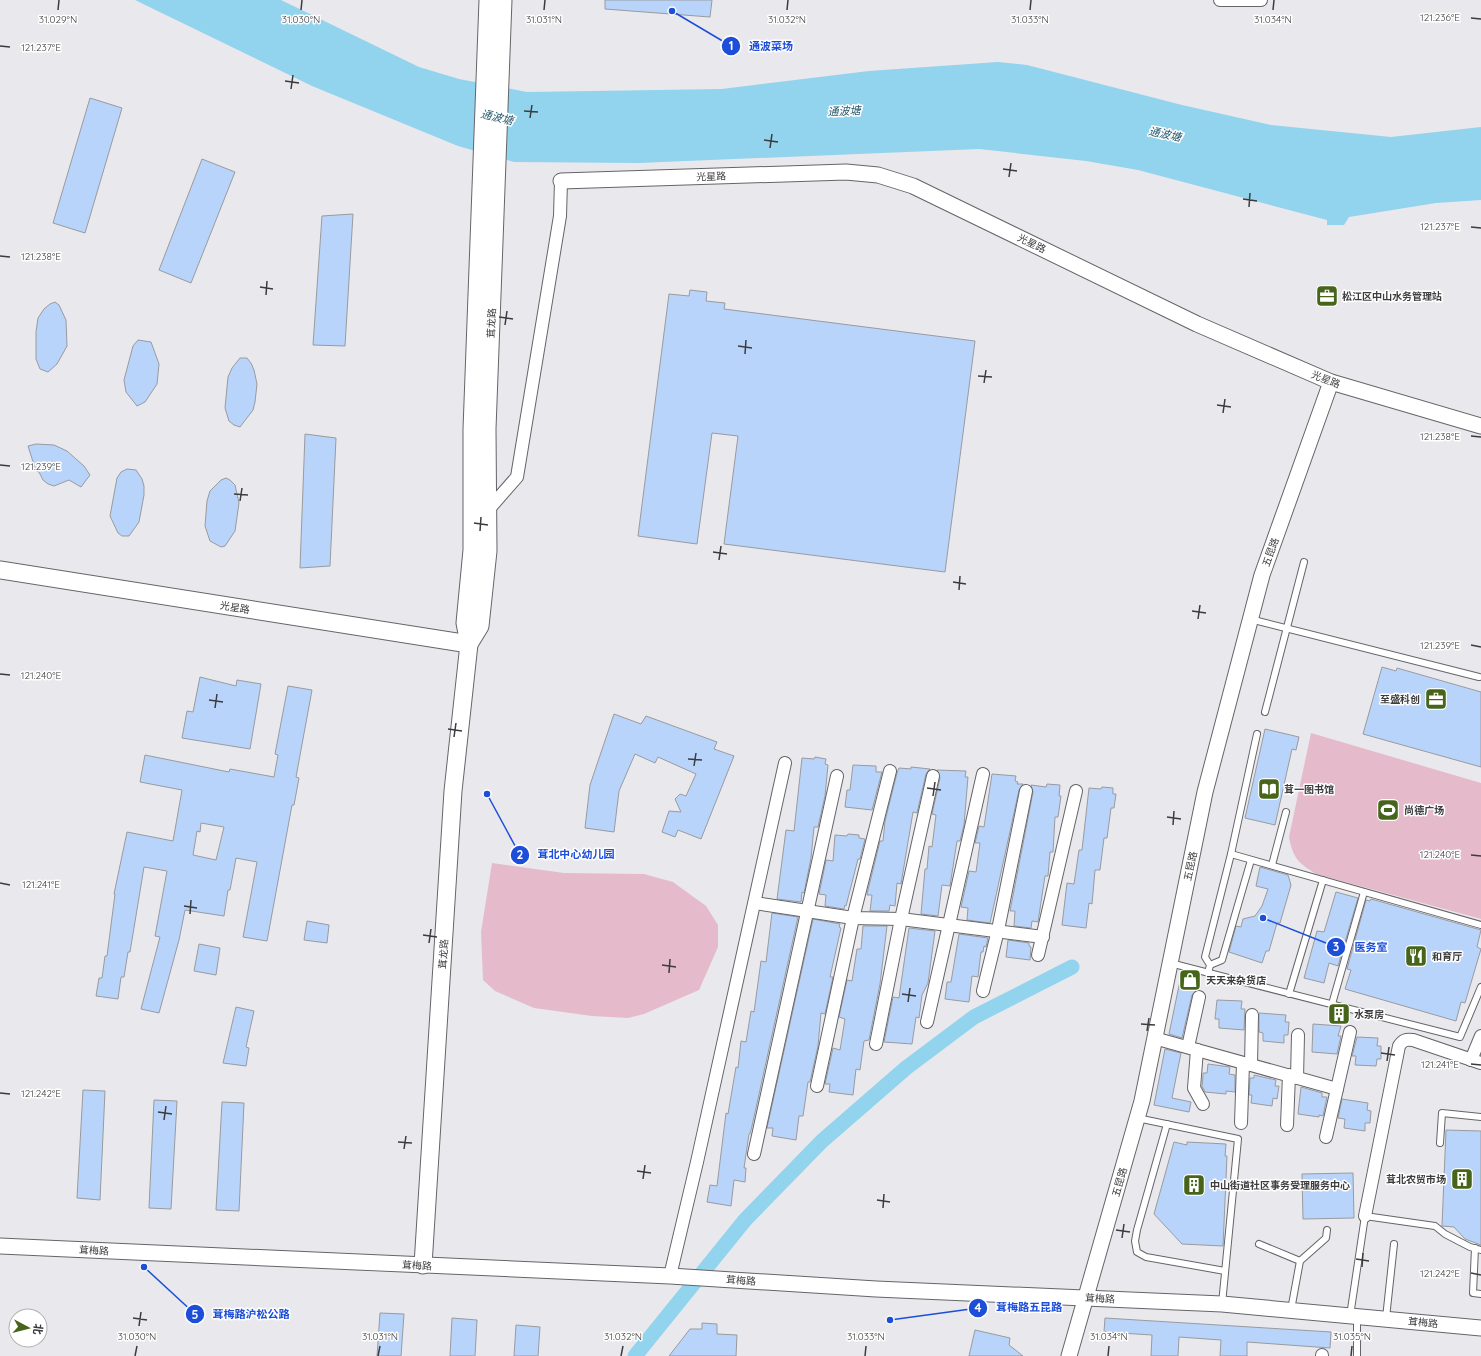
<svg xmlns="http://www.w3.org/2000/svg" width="1481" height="1356" font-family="Quicksand,'Noto Sans SC',sans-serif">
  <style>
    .green { fill: #e5bbcb }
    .water { fill: #92d3ed }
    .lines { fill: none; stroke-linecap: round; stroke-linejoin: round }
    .canal { stroke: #92d3ed; stroke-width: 15 }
    .building { fill: #b9d4fa; stroke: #989b9f; fill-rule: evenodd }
    .service-casing { stroke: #656569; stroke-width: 8 }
    .minor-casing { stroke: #656569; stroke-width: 14 }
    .tertiary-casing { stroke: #656569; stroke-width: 17 }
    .secondary-casing { stroke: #656569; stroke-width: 19 }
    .service { stroke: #fff; stroke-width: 6 }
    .minor { stroke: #fff; stroke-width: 12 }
    .tertiary { stroke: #fff; stroke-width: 15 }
    .secondary { stroke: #fff; stroke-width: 17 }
    .ticks { fill: none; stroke: #3c3c3e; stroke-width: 1.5 }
    .labels { text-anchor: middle; stroke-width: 3; stroke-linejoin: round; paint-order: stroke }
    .street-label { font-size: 10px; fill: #3c3c3e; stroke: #fff }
    .poi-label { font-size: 10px; font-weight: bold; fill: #3c3c3e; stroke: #fff; text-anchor: start }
    .water-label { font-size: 11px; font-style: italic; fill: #25596c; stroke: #fff }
    .ticks-label { font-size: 10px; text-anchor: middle; fill: #3c3c3e; stroke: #fff; stroke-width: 3; stroke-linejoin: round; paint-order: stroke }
    .leader { fill: none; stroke: #1d4ed8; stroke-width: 1.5 }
    .callout-dot { fill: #1d4ed8; stroke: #fff; stroke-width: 1.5 }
    .mark-label { font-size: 12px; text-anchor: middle; font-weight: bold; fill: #fff }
    .callout-label { font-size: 11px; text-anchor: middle; font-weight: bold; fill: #1d4ed8; stroke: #fff; stroke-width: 3; stroke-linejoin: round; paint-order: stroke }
  </style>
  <rect width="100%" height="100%" fill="#e9e8ed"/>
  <!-- green -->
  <g class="green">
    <path d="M1311 733 1481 783V919L1316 874C1298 863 1293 858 1289 837Z"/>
    <path d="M492 863 564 873 644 874 673 882 706 906 718 925V947L699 990 644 1014 628 1018 592 1016 534 1008 495 991 483 980 481 932Z"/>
  </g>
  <!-- water -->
  <path class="water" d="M135 0H281L419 67 459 79 527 92 722 89 869 71 998 62 1027 65 1182 105 1271 125 1391 137 1481 127V200L1436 203 1349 217 1344 225H1327V220L1138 170 1086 161 979 149 639 163 514 162 458 146 312 86Z"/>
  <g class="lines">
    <!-- canal -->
    <path class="canal" d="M635 1356 745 1220 822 1141 906 1068 974 1017 1072 967"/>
  </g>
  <!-- building -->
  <g class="building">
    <path d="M605 0H712L710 17 605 9Z"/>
    <path d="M90 98 122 108 85 233 53 223Z"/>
    <path d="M202 159 235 172 191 283 159 270Z"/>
    <path d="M353 214 345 346 313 345 322 216Z"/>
    <path d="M690 290 707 292 706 301 725 303 724 309 975 341 945 572 724 544 738 436 712 433 697 544 638 536 669 294 689 296Z"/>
    <path d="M55 302 59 305 66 320 67 346 57 364 48 372 40 369 36 359V332L38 318 44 309 50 304Z"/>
    <path d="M138 340 151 342 159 364 157 384 145 402 137 406 126 392 124 380 133 346Z"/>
    <path d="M240 358H247L251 363 254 370 257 384 255 402 253 410 240 427 234 425 229 421 225 408 228 377 232 368Z"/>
    <path d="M305 434 336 438 330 566 300 568Z"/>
    <path d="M36 444 54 445 67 451 84 466 90 475 81 487 69 480 54 486 48 484 43 480 39 472 36 471 28 446Z"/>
    <path d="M127 469 136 470 142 479 144 486V495L139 522 129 536H122L118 533 110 516 117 478 121 472Z"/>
    <path d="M226 478 230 480 235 485 239 503 235 531 225 546 221 547 210 541 205 526 207 501 210 491 221 480Z"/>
    <path d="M1382 667 1396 671 1397 668 1481 692V767L1363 734Z"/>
    <path d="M200 677 236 686 237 680 261 684 250 749 182 738 187 711 193 712Z"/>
    <path d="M288 686 312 690 296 777 299 778 294 805H292L267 941 243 937 257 862 236 858 230 890H228L224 916 185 910 179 940 159 1013 141 1009 160 937 155 936 167 871 144 867 130 952H128L124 977H121L118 999 96 996 99 978H102L105 956H107L115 894H114L127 832 173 841 182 790 140 782 145 755 229 772 230 769 274 777 278 755 275 754ZM201 823 224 827 216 860 193 855 197 831 200 832Z"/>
    <path d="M614 714 641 724 646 716 717 742 714 749 734 756 701 839 678 830 675 837 662 832 669 811 681 812 675 799 680 794 686 796 696 774 658 757 655 763 635 754 619 791 614 832 585 828 590 785Z"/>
    <path d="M1265 729 1299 737 1296 750 1292 749 1275 825 1245 818Z"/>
    <path d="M815 757 826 759 825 764 828 765 825 796 818 827H814L811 858 804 893 802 892 801 902 777 899 786 830 794 831 802 758 814 759Z"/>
    <path d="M853 765 876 766V772H882L872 810 845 807 847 790H850Z"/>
    <path d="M911 767 930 769 926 774 917 813 913 812 901 884 897 883 895 906 890 905 889 911H870L872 895H867L868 890 880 841H883L885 821 897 773 899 768 911 769Z"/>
    <path d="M937 770 966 771 965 777H968L964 825 960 841H957L950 886 942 885 938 916 921 914 925 869H927L929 846 932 847 936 815 932 814 940 778Z"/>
    <path d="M992 774 1016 776 1015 781 1018 782 1017 784H1023L1019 790 990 923 967 920 968 908 961 907 969 871 976 872 980 843H975L979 826 984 827Z"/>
    <path d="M1047 784 1060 785 1059 796H1061L1058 817H1055L1053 852H1050L1048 876H1045L1038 922 1032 921 1031 928 1014 926 1015 911H1010L1033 792 1031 785 1046 787Z"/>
    <path d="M1102 787 1113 788V794H1116L1114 808H1111L1107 838H1104L1100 870H1095L1092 904 1089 903 1086 928 1062 925 1067 883 1074 884 1079 850H1082L1089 788 1101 789Z"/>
    <path d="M848 834 859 835V838L865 839 860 859H858L846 906 845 905 844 909 825 906 826 895 819 894 826 860 833 861 835 835 847 836Z"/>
    <path d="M1260 867 1288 875 1291 885 1280 923H1277L1269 951H1266L1262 963 1229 952 1236 926 1241 927 1243 919 1255 916 1262 906 1268 889 1256 886Z"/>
    <path d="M1336 892 1358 898 1338 966 1329 963 1324 983 1304 978 1317 931 1324 932Z"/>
    <path d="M1371 899 1481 930 1477 947 1481 949 1465 1003 1461 1002 1456 1021 1345 989 1351 970 1347 969 1366 900 1370 901Z"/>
    <path d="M772 913 798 917 752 1126 750 1134H749L744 1168H746L745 1182 734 1180 731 1206 707 1202 710 1185 717 1186 726 1113 728 1114 736 1067 738 1068 741 1041 746 1042 751 1011 754 1012 761 961 766 962Z"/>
    <path d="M813 919 840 924 839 927 841 928 830 977H833L825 1014 821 1013 818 1046 810 1082H808L803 1116H799L796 1140 772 1136 773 1128H767Z"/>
    <path d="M307 921 329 925 327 943 304 940Z"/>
    <path d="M863 926H887L880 984 869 1040 864 1041 860 1070 856 1069 853 1095 829 1092 830 1084H825L833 1048 840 1050 845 1019 839 1017 847 980 852 981 857 949H861Z"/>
    <path d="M909 928 935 931 928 983 922 995 919 1018 916 1017 912 1044 884 1042 893 997 899 998Z"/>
    <path d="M959 934 988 938 986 947 984 946 983 952H981L978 977 972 976 969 1002 945 999 947 982H951Z"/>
    <path d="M1008 940 1029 943V946L1031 947 1030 960 1006 957Z"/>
    <path d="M199 944 220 948 216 975 194 971Z"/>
    <path d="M1182 971 1199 975 1196 991 1192 995 1182 1038 1169 1034Z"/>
    <path d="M1217 1000 1242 1001 1241 1009H1245L1244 1030 1219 1028V1019H1215Z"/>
    <path d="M236 1007 254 1011 246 1047 249 1048 246 1066 223 1063Z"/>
    <path d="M1259 1013 1286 1015 1285 1022H1289L1288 1035H1284V1043L1263 1041V1033L1259 1032Z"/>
    <path d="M1313 1024 1341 1026 1338 1036H1341L1337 1054 1312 1052Z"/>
    <path d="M1357 1037 1378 1038 1377 1046H1381V1059H1377L1376 1066 1355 1065 1356 1056H1352Z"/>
    <path d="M1165 1049 1181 1053 1172 1098 1191 1102 1189 1112 1154 1105Z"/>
    <path d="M1208 1064 1230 1067 1229 1074 1235 1075V1092L1226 1091V1094L1205 1092 1202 1086 1203 1076V1073H1207Z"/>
    <path d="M1254 1075 1276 1080 1275 1086H1279L1277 1099 1273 1098 1272 1106 1251 1103 1252 1095H1249L1250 1078H1254Z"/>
    <path d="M1301 1087 1322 1093V1097H1327L1323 1116 1319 1115V1117L1298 1114Z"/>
    <path d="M83 1090 105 1091 100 1200 77 1198Z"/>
    <path d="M1342 1099 1368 1103 1367 1110 1371 1111 1370 1123H1365V1131L1344 1128 1345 1119 1338 1118Z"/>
    <path d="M154 1100 177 1101 171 1209 149 1208Z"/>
    <path d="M222 1102 244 1103 239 1211 216 1210Z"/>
    <path d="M1446 1130 1481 1131V1245L1465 1239 1454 1227 1442 1226Z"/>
    <path d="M1174 1142 1187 1145V1142L1226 1144 1225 1156H1227L1223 1246 1182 1244 1154 1214Z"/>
    <path d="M1353 1173 1354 1218 1303 1219 1302 1174Z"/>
    <path d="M380 1313 404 1314 401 1356H377Z"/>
    <path d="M452 1318 477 1320 475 1356H450Z"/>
    <path d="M1105 1318 1331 1332 1330 1348 1247 1342V1356H1220L1221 1340 1179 1337 1178 1356H1151L1152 1335 1104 1332Z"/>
    <path d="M702 1323 717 1324V1334L737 1335 736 1356H669L690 1329H702Z"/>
    <path d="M516 1325 540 1327 538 1356H514Z"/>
    <path d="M975 1330 1010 1338 1009 1345 1023 1356H969Z"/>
  </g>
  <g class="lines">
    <!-- service casing -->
    <g class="service-casing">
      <g id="service">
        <path d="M1250 619 1479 677"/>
        <path d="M1265 712 1304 562"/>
        <path d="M1231 854 1481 925"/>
        <path d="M1272 865 1286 812"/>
        <path d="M1170 963 1460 1037 1481 987"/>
        <path d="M1210 965 1222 960 1251 860"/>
        <path d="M1208 973 1210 965 1205 957 1231 854 1257 734"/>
        <path d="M1289 994 1323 880"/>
        <path d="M1332 1004 1364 892"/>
        <path d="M1137 1118 1238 1139 1222 1304"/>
        <path d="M1167 1124 1137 1230 1135 1241 1137 1252 1146 1257 1225 1271"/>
        <path d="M1440 1143 1442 1113 1481 1117"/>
        <path d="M1259 1244 1300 1261"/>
        <path d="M1475 1248 1473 1293 1481 1294"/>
        <path d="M1291 1310 1300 1261 1326 1238 1327 1230"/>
        <path d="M1350 1316 1365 1216 1435 1226 1445 1234 1470 1247 1481 1250"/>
        <path d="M1386 1318 1394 1244"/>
        <path d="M1357 1356V1316"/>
      </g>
    </g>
    <!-- minor casing -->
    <g class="minor-casing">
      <g id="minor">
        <path d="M1220 0H1261"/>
        <path d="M488 510 517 477 560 216 561 181"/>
        <path d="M755 903 853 918 901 919 1043 937"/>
        <path d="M1038 955 1076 791"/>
        <path d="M983 991 998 930 1026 791"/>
        <path d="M927 1022 983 774"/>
        <path d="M1154 1038 1337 1089"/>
        <path d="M876 1044 901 919 933 776"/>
        <path d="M1188 1047 1199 997"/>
        <path d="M1197 1050 1194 1088 1203 1104"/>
        <path d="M1471 1060 1481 1036"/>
        <path d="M1251 1065 1252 1015"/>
        <path d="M1297 1078 1298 1035"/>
        <path d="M817 1086 853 918 890 771"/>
        <path d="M1241 1123 1243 1063"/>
        <path d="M1287 1125 1289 1075"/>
        <path d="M1326 1137 1350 1032"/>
        <path d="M754 1154 837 776"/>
        <path d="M1365 1216 1399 1046C1403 1040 1406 1039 1413 1040L1481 1063"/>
        <path d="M670 1276 697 1162 785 763"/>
        <path d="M1322 1356V1355"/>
      </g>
    </g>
    <!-- tertiary casing -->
    <g class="tertiary-casing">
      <g id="tertiary">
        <path d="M561 181 846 172 878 175 913 186 1197 324 1331 382 1481 426"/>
        <path d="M0 1246 670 1276 876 1289 1222 1304 1481 1328"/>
        <path d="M1069 1356 1142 1101 1205 792 1262 575 1331 382"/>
      </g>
    </g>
    <!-- secondary casing -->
    <g class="secondary-casing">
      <g id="secondary">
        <path d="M0 570 469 644"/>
        <path d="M469 644 480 626 488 551 487 429 503 0"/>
        <path d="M423 1265 453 791 469 644 465 623 472 550V429L488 0"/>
      </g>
    </g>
    <!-- service -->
    <use href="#service" class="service"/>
    <!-- minor -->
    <use href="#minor" class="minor"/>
    <!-- tertiary -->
    <use href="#tertiary" class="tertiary"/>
    <!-- secondary -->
    <use href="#secondary" class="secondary"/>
  </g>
  <!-- ticks -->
  <path class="ticks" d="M58 10 59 0M301 10 302 0M544 10 545 0M787 10 788 0M1030 10 1031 0M1273 10 1274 0M1471 18 1481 19M0 46 10 47M285 81 299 83M291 89 293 75M524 111 538 112M530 118 532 105M764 140 778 142M770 148 772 134M1003 169 1017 171M1009 177 1011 163M1243 199 1257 201M1249 207 1250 193M1471 227 1481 228M0 256 10 257M260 287 273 289M266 295 267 281M499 317 513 319M505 325 507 311M738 346 752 348M745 354 746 340M978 376 992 377M984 383 986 370M1217 405 1231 407M1223 413 1225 399M1471 436 1481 437M0 465 10 466M234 494 248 495M240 501 242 488M474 523 488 525M480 531 481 517M713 552 727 554M719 560 721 546M953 582 966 584M959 590 960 576M1192 611 1206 613M1198 619 1200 605M1471 645 1481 647M0 674 10 675M209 700 223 702M215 708 217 694M448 729 462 731M454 737 456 723M688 759 702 760M694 766 696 753M927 788 941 790M933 796 935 782M1167 817 1181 819M1173 825 1174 811M1471 855 1481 856M0 883 10 885M184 906 197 908M190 914 191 900M423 935 437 937M429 943 431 929M662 965 676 967M669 973 670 959M902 994 916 996M908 1002 910 988M1141 1024 1155 1025M1147 1031 1149 1018M1381 1053 1395 1055M1387 1061 1389 1047M1471 1064 1481 1065M0 1093 10 1094M158 1112 172 1114M164 1120 166 1106M398 1142 412 1143M404 1149 406 1136M637 1171 651 1173M643 1179 645 1165M877 1200 890 1202M883 1208 884 1194M1116 1230 1130 1232M1122 1238 1124 1224M1356 1259 1369 1261M1362 1267 1363 1253M1471 1273 1481 1275M133 1318 147 1320M139 1326 141 1312M135 1356 137 1346M378 1356 380 1346M621 1356 623 1346M865 1356 866 1346M1108 1356 1109 1346M1351 1356 1352 1346"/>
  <!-- icons -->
  <defs>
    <g id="office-square" transform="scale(1.15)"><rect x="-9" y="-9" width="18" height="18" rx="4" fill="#46651a" stroke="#fff"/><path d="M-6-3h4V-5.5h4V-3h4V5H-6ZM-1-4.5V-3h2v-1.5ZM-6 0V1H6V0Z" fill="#fff"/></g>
    <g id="library-square" transform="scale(1.15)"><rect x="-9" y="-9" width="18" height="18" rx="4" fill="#46651a" stroke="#fff"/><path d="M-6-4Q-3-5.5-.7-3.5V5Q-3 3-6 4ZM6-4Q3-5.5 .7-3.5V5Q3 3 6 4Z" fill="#fff"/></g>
    <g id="stadium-square" transform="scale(1.15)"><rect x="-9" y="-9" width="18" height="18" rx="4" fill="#46651a" stroke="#fff"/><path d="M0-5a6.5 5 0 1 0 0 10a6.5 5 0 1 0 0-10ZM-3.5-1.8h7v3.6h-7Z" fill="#fff"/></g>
    <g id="restaurant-square" transform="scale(1.15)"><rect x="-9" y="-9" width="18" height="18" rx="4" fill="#46651a" stroke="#fff"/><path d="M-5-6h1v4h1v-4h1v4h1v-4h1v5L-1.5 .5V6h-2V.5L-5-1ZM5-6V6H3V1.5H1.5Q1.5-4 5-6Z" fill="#fff"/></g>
    <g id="shop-square" transform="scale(1.15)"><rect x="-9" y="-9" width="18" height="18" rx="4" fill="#46651a" stroke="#fff"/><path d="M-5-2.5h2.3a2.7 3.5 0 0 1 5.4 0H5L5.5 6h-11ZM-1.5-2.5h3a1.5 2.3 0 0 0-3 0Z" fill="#fff"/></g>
    <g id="building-square" transform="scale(1.15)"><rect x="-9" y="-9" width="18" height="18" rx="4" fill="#46651a" stroke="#fff"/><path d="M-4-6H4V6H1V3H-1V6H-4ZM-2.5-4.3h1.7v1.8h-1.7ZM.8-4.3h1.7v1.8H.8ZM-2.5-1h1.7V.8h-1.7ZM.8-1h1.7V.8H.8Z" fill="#fff"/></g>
  </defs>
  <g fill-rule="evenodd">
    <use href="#office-square" x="1327" y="296"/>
    <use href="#office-square" x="1436" y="699"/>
    <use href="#library-square" x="1269" y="789"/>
    <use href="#stadium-square" x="1388" y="810"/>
    <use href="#restaurant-square" x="1416" y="956"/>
    <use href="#shop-square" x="1190" y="980"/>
    <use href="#building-square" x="1339" y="1014"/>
    <use href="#building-square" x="1462" y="1179"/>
    <use href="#building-square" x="1194" y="1185"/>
  </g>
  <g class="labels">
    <!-- street labels -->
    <g class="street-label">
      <text transform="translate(711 176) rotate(-2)" y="4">光星路</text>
      <text transform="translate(1032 243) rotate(26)" y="4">光星路</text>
      <text transform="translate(491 323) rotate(-88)" y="4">茸龙路</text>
      <text transform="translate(1326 379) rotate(21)" y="4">光星路</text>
      <text transform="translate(1270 552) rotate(-70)" y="4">五昆路</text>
      <text transform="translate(235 607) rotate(9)" y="4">光星路</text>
      <text transform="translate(1190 866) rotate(-78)" y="4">五昆路</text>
      <text transform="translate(443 954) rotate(-86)" y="4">茸龙路</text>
      <text transform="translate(1119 1182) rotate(-74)" y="4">五昆路</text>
      <text transform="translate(94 1250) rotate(3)" y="4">茸梅路</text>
      <text transform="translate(417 1265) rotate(3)" y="4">茸梅路</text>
      <text transform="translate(741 1280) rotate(4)" y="4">茸梅路</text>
      <text transform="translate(1100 1298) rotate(3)" y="4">茸梅路</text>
      <text transform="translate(1423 1322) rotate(5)" y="4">茸梅路</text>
    </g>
    <!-- poi labels -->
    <g class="poi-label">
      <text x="1342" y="300">松江区中山水务管理站</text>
      <text x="1420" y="703" text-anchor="end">至盛科创</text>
      <text x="1284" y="793">茸一图书馆</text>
      <text x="1404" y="814">尚德广场</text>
      <text x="1432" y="960">和育厅</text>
      <text x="1206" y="984">天天来杂货店</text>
      <text x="1354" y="1018">水泵房</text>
      <text x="1446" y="1183" text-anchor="end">茸北农贸市场</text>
      <text x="1210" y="1189">中山街道社区事务受理服务中心</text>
    </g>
    <!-- water labels -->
    <g class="water-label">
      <text transform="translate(844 111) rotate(-3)" y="4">通波塘</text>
      <text transform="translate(497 117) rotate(13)" y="4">通波塘</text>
      <text transform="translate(1165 134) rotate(12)" y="4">通波塘</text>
    </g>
  </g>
  <g class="ticks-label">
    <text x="1440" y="21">121.236°E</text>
    <text x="58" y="23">31.029°N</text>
    <text x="301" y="23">31.030°N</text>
    <text x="544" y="23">31.031°N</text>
    <text x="787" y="23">31.032°N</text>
    <text x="1030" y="23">31.033°N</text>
    <text x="1273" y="23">31.034°N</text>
    <text x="41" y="51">121.237°E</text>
    <text x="1440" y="230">121.237°E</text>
    <text x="41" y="260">121.238°E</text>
    <text x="1440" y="440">121.238°E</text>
    <text x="41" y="470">121.239°E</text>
    <text x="1440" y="649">121.239°E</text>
    <text x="41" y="679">121.240°E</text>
    <text x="1440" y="858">121.240°E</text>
    <text x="41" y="888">121.241°E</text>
    <text x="1440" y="1068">121.241°E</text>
    <text x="41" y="1097">121.242°E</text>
    <text x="1440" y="1277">121.242°E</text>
    <text x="137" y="1340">31.030°N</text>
    <text x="380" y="1340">31.031°N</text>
    <text x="623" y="1340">31.032°N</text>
    <text x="866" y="1340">31.033°N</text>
    <text x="1109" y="1340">31.034°N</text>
    <text x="1352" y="1340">31.035°N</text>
  </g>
  <!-- callouts -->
  <path class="leader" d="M672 11L731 46M487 794L520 855M1263 918L1336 947M890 1320L978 1308M144 1267L195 1314"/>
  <g class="callout-dot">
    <circle cx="672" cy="11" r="4"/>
    <circle cx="487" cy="794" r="4"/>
    <circle cx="1263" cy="918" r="4"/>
    <circle cx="890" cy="1320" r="4"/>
    <circle cx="144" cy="1267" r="4"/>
    <circle cx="731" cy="46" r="10"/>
    <circle cx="520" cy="855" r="10"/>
    <circle cx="1336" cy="947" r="10"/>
    <circle cx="978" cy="1308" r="10"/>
    <circle cx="195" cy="1314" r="10"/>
  </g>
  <g class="mark-label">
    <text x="731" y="50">1</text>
    <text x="520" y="859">2</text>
    <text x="1336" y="951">3</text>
    <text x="978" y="1312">4</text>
    <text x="195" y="1319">5</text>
  </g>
  <g class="callout-label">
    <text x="771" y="50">通波菜场</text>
    <text x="576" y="858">茸北中心幼儿园</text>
    <text x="1371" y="951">医务室</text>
    <text x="1029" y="1311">茸梅路五昆路</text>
    <text x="251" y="1318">茸梅路沪松公路</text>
  </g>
  <!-- north arrow -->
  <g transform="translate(28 1328) rotate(97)"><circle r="19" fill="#ffffff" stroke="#b1b1b2"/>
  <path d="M0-3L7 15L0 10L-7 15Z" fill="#46651a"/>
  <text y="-6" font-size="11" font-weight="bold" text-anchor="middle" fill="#3c3c3e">北</text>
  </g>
</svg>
